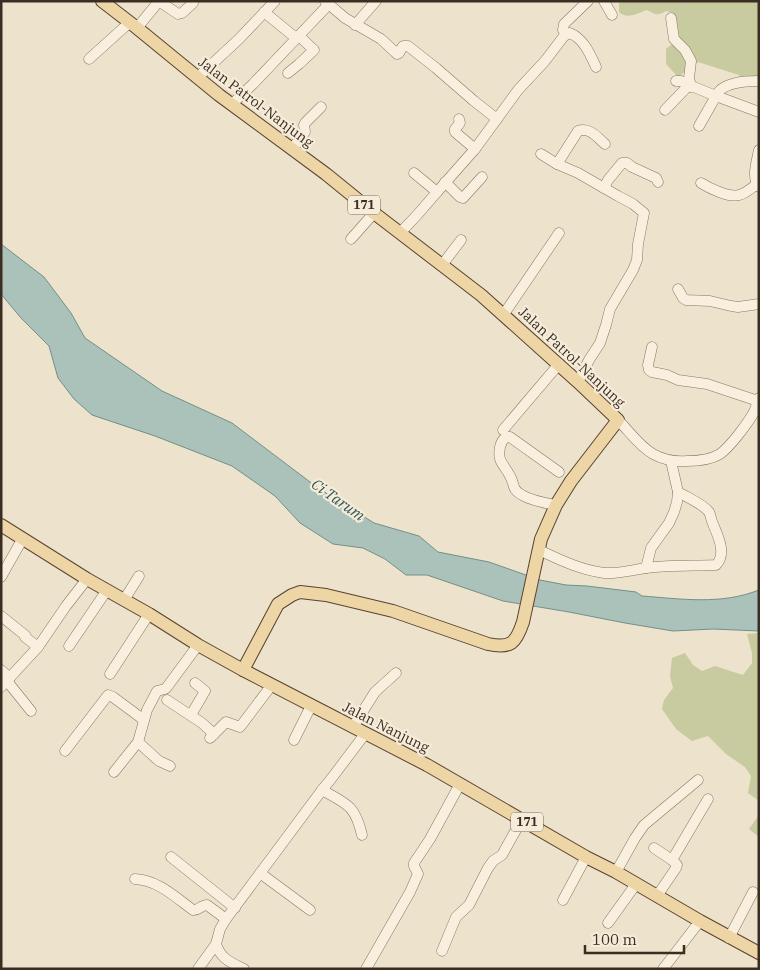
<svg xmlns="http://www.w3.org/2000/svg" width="760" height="970" font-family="'IBM Plex Serif',serif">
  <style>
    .green { fill: #c7cb9f }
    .water { fill: #abc2ba; stroke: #729088 }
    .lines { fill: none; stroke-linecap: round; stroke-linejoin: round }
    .minor-casing { stroke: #897560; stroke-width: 11 }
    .major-casing { stroke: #584333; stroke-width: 14 }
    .minor { stroke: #f8efde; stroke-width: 10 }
    .major { stroke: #edd5a6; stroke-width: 12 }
    .labels { text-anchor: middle; stroke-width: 4.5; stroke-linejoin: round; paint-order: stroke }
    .shield { fill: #f5ecda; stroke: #736659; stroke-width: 1 }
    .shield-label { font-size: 12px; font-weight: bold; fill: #3b2d22 }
    .street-label { font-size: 14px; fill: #3b2d22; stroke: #f5ecda }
    .water-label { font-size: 15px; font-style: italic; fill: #335956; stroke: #f5ecda }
  </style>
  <rect width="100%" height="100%" fill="#ede2cb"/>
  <!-- green -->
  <g class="green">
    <path d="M619 1H759V78L740 79 739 75 698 62 678 77 666 64V49L677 40 674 13 666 11C657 16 657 15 647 10 638 13 627 20 619 12Z"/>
    <path d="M759 633V801L748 793 751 776 745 767 726 754 708 736 692 741 676 729 662 709 664 700 673 688 670 676 672 658 685 653 693 665 702 671 715 666 743 675 752 663V653L747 634Z"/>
    <path d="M759 815V837L749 829Z"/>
  </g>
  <!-- water -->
  <path class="water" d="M1 244 44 277 71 313 85 338 162 391 232 423 318 488 374 523 419 536 438 552 489 562 540 580 566 585 587 586 636 592 642 596C682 599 721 605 759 590V631L713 629 673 631 625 623 569 612 503 601 427 575H406L385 559 363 548 333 544 300 523 275 496 232 466 155 436 92 415 74 399 58 378 49 346 21 318 1 294Z"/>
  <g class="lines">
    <!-- minor casing -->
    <g class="minor-casing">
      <g id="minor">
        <path d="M325 1 345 18 381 39 395 52 397 54 399 53 403 46H408L436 68 474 101 497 119"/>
        <path d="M604 1 612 15"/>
        <path d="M264 12 296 38"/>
        <path d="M671 18 674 39 685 50 691 61 689 78 691 87"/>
        <path d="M355 25 376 1"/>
        <path d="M137 28 159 1 178 14 182 13 193 3"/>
        <path d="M567 34 563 30 564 24 588 1"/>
        <path d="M89 59 129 23"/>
        <path d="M288 73 299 64 314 50 299 36"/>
        <path d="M198 77 239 39 275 1"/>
        <path d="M676 81H681L689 85"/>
        <path d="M232 104 253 84 329 4"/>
        <path d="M665 110 689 85 716 96C722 82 745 81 759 81"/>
        <path d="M459 119 460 123 455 129V132L475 149"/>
        <path d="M699 126 716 96 759 112"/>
        <path d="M292 149 305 132 304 125 305 123 321 107"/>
        <path d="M759 150C757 161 751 177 759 187"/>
        <path d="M541 154 557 164 578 173 604 188 618 196 633 204 644 213 638 244 637 260 633 270 610 309 606 325 600 343 589 360 578 382"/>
        <path d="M557 164 578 131C590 127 597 137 605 144"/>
        <path d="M445 182 460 197 463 198 482 177"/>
        <path d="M701 183C709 188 729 198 739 195 745 194 751 188 756 185"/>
        <path d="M604 188 608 180 622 163H627L632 167 656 178 658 182"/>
        <path d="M437 192 475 149 518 90 545 61 564 36 570 33C584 39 590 54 596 67"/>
        <path d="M400 233 418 214 437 192 414 173"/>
        <path d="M351 239 374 213"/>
        <path d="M442 265 461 240"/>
        <path d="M678 289 683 298 686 300 710 301 731 306 738 307 759 304"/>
        <path d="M504 314 559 233"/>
        <path d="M652 347 648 365 649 370 652 372 667 375 678 380 707 384 758 401"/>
        <path d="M618 420C629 431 639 446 653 454 664 460 675 462 687 461 698 461 710 460 720 454 730 447 748 423 754 412 756 408 757 402 759 398"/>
        <path d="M503 430 559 364"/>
        <path d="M556 505C545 503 532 501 522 495 511 489 515 484 510 476 504 464 497 462 500 447 501 443 502 440 506 437H510L559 472"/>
        <path d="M539 550C560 560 581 570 604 573 619 574 632 570 646 568 669 565 693 566 716 565 727 554 718 536 713 524 711 520 711 516 709 512 702 503 688 498 678 492"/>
        <path d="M646 568 651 548 669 523 674 512 677 502 678 492 671 461"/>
        <path d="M1 577 23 538"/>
        <path d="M124 600 139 576"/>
        <path d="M1 616 26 636 25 637 38 647"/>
        <path d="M69 646 107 590"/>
        <path d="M1 670 10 678"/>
        <path d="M110 674 149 614"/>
        <path d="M7 681 31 711"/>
        <path d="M1 687 38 647 66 606 87 579"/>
        <path d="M167 700 202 723 214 734"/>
        <path d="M191 715 205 691 195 683"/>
        <path d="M353 727 375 692 396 673"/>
        <path d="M210 738 226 722 240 727 271 686"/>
        <path d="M294 740 311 706"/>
        <path d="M138 742 159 761 170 766"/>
        <path d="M65 751 108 695 113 697 144 720"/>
        <path d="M114 772 138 742 147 710 157 691 165 689 167 687 198 645"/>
        <path d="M322 790C347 804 355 805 362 835"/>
        <path d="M654 848 672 860 677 865 676 868 657 896"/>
        <path d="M171 857 235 908"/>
        <path d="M672 860 708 799"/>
        <path d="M616 872 635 838 644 825 698 780"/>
        <path d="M260 873 310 910"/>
        <path d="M135 879C158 880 175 897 193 910 198 911 201 905 207 905L226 919"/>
        <path d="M563 900 586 857"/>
        <path d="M608 923 636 884"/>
        <path d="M729 938 753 892"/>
        <path d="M216 944C221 959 230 962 244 969"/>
        <path d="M442 951 456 917 469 905 488 868 493 861 502 855 522 819"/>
        <path d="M198 969 216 944 220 929 226 919 322 790 331 779 365 734"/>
        <path d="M366 969 410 892 418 874 414 866V863L430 839 460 784"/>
        <path d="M663 969 700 921"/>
      </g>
    </g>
    <!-- major casing -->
    <g class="major-casing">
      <g id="major">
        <path d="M102 1 137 28 219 95 326 174 374 213 481 295 578 382 618 420 571 481 556 505 541 539 523 622C516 643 511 649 488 644L393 611 326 595 300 592 292 595 278 604 243 670"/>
        <path d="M1 525 87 579 149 614 198 645 243 670 427 765 586 857 616 872 700 921 759 953"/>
      </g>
    </g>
    <!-- minor -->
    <use href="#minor" class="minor"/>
    <!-- major -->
    <use href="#major" class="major"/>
  </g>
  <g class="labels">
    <!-- shield labels -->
    <g class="shield">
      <rect x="348" y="195.5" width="32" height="19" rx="4"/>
      <rect x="511" y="812.5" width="32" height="19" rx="4"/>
    </g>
    <g class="shield-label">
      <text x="364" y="209">171</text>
      <text x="527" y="826">171</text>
    </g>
    <!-- street labels -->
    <g class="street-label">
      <text transform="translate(256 102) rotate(37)" y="5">Jalan Patrol-Nanjung</text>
      <text transform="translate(572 357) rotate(43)" y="5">Jalan Patrol-Nanjung</text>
      <text transform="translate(386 727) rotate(27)" y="5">Jalan Nanjung</text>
    </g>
    <!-- water labels -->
    <g class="water-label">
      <text transform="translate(338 500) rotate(35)" y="5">Ci Tarum</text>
    </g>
  </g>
  <!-- border -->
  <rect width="760" height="970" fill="none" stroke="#3b2d22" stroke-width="5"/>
  <!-- scale -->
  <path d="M585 945v8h99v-8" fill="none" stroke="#3b2d22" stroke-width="2.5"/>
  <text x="592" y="945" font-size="15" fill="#3b2d22" stroke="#f5ecda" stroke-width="4" paint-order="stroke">100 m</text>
</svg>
